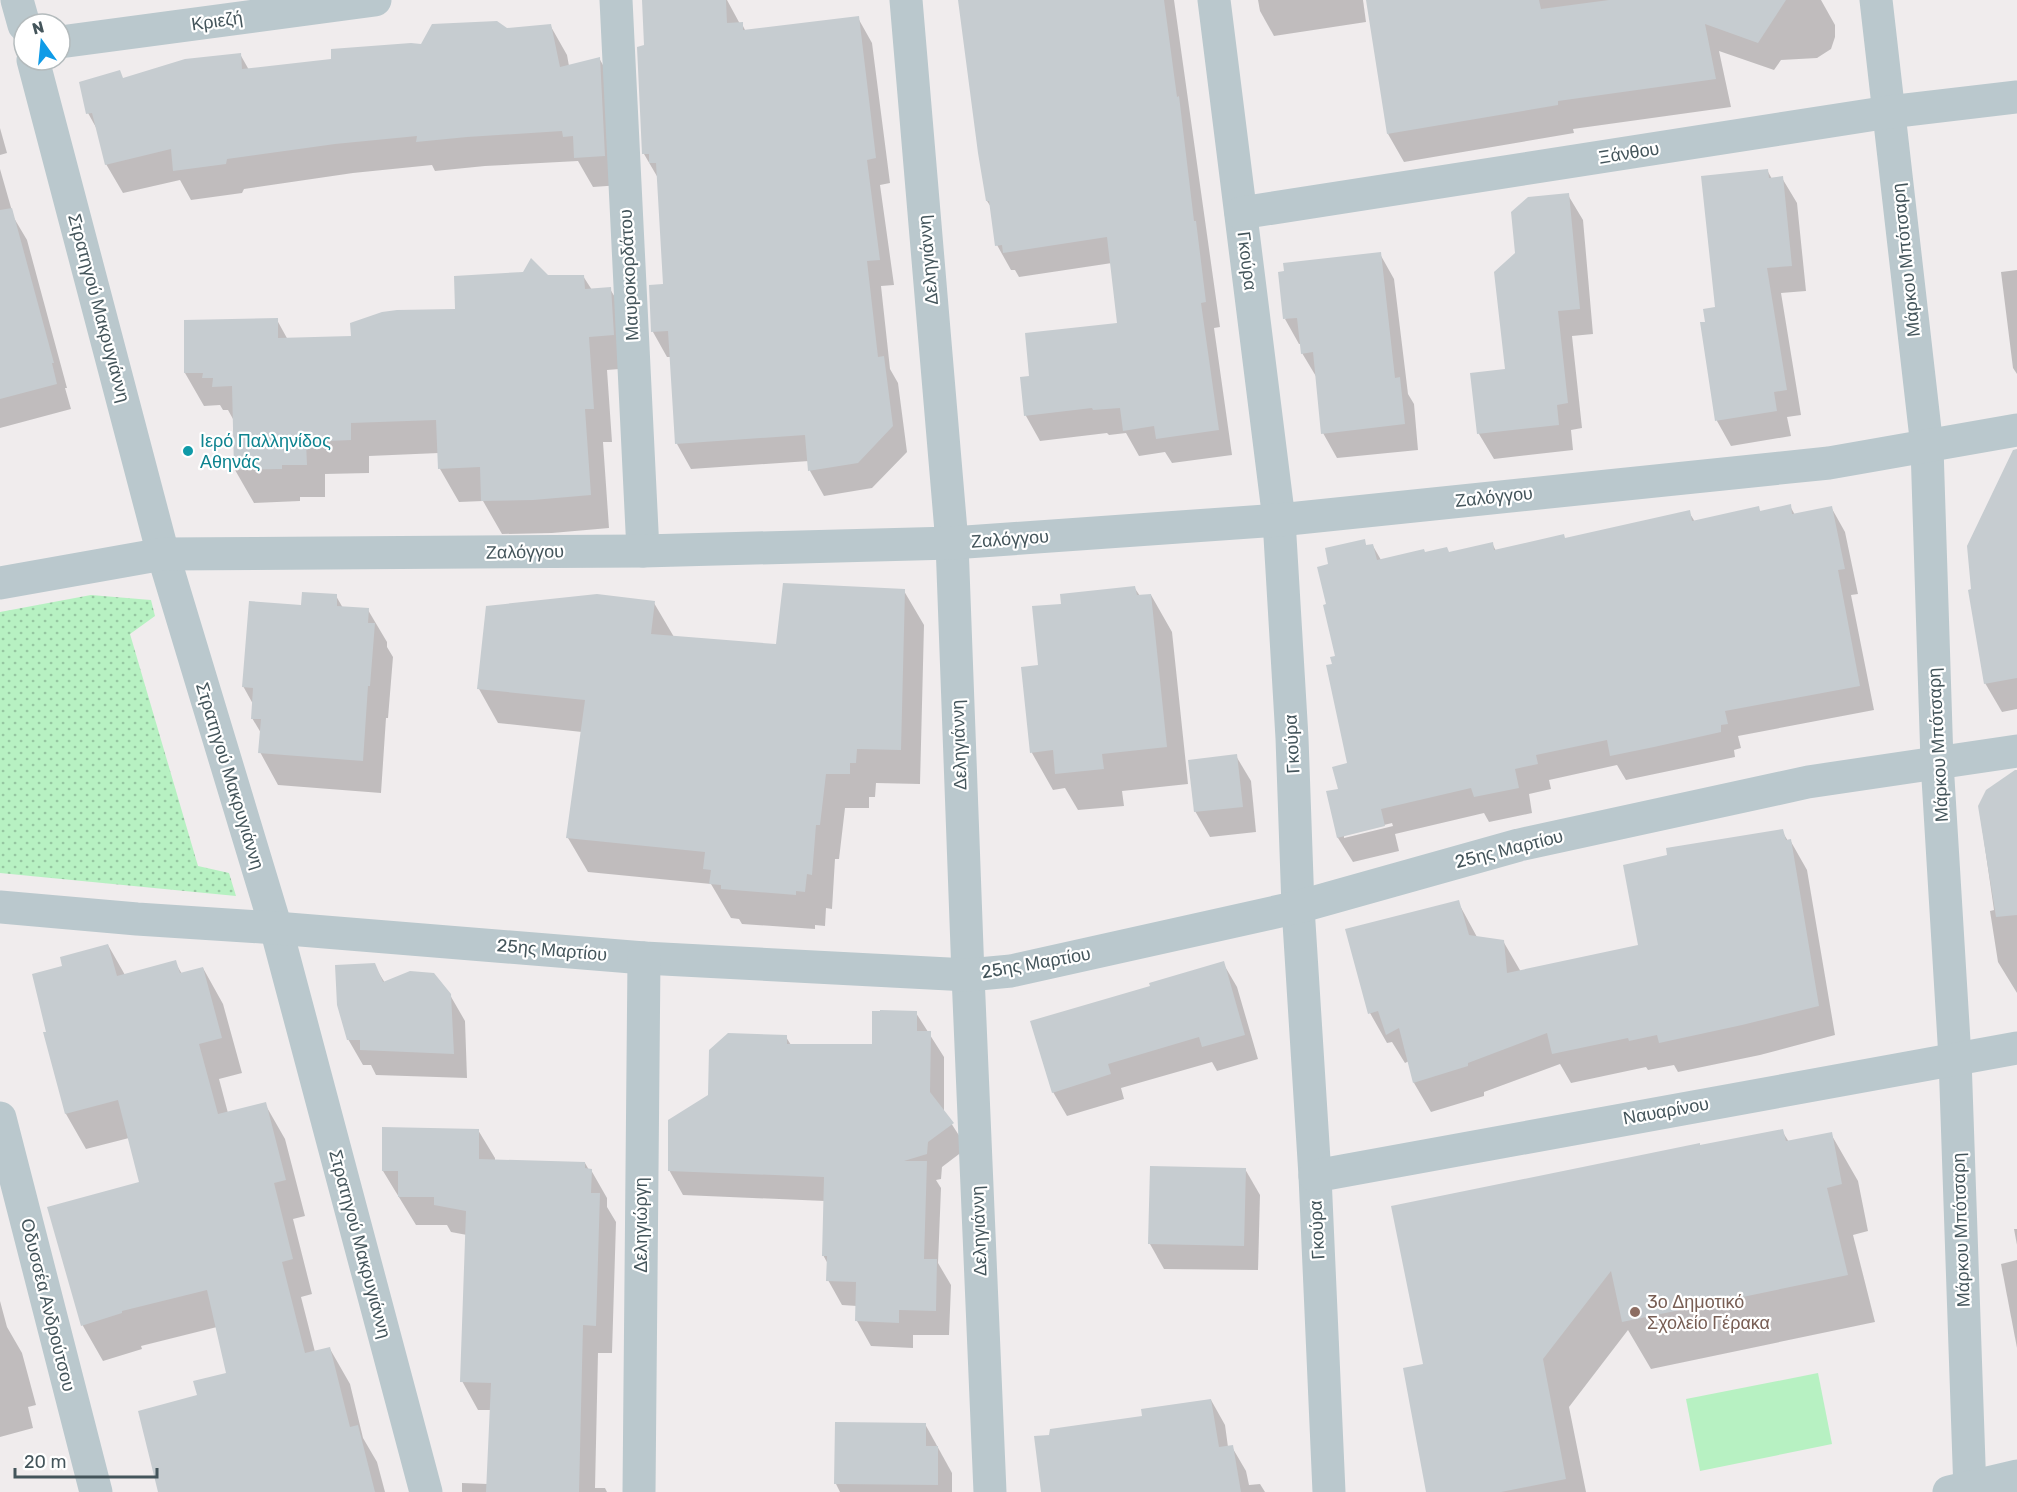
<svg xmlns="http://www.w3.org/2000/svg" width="2017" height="1492" font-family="Rubik,sans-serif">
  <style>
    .park { fill: url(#park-dots) }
    .garden { fill: #b7f1c2 }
    .shadow { fill: #0003; fill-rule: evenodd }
    .building { fill: #c6ccd0 }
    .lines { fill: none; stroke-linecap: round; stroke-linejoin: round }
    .minor { stroke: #bac8cd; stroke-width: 33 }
    .culture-dot { fill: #0f9aa8; stroke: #fff; stroke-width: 2 }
    .education-dot { fill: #8d6e63; stroke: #fff; stroke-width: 2 }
    .labels { text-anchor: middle; stroke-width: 4.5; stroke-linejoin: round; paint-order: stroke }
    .street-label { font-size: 18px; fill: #44555b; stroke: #fff }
    .culture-label { font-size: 18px; fill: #0d838f; stroke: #fff; text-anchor: start }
    .education-label { font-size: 18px; fill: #785e54; stroke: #fff; text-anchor: start }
  </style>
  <defs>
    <pattern id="park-dots" width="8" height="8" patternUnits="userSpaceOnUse" patternTransform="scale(1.5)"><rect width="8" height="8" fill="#b7f1c2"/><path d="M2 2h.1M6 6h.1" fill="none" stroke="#96c6a1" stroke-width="1.8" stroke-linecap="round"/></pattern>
  </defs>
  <rect width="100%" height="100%" fill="#f0eced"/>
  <!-- park -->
  <path class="park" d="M91 595 151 600 155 616 130 634 198 866 229 873 236 896 0 873V612Z"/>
  <!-- garden -->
  <path class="garden" d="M1818 1373 1832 1444 1700 1471 1686 1399Z"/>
  <!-- shadow -->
  <g class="shadow">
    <path d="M657 0H727L740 24H742L746 32 858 18 872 43 890 183 880 185 894 285 881 286 890 369 898 383 907 452 872 488 824 496 810 471 809 461 691 469 677 444 671 357H667L653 332 650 286 665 285 658 178 644 154 646 46Z"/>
    <path d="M964 0H1174L1220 327 1214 328 1232 455 1172 463 1165 452 1139 456 1126 433 1109 435 1107 433 1040 441 1026 416 1022 378 1030 377 1119 325 1112 263 1019 277 1015 270H1011L997 245 991 207 987 201Z"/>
    <path d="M1258 0H1363L1366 22 1274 36 1260 11Z"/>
    <path d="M1452 0H1821L1835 25V37L1831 49 1817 58 1781 60 1774 70 1719 51 1731 107 1573 129 1574 133 1404 162 1388 134Z"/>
    <path d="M550 25 567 55 569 66 599 58 616 88 621 185 593 187 578 161 485 166 435 171 432 165 353 173 244 189 242 193 191 200 180 180 123 193 106 164 98 131 88 113 124 79 240 54 249 70 332 60 506 30Z"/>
    <path d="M0 128 7 153 0 155Z"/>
    <path d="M0 169 14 218 27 240 67 388H65L71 409 0 428Z"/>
    <path d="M1767 170 1772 179 1782 178 1797 203 1806 291 1781 293 1801 415 1787 417 1791 436 1731 446 1717 421 1701 324 1707 323 1717 308Z"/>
    <path d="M1568 195 1583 220 1593 334 1572 336 1582 428 1571 430 1573 450 1494 459 1479 434 1472 374 1507 371 1516 254Z"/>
    <path d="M1380 254 1394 279 1408 394 1414 404 1418 450 1337 458 1323 433 1317 378 1302 353 1301 344H1299L1285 319Z"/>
    <path d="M2017 270V374L2013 368 2001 272Z"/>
    <path d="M583 276 592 290 610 289 630 322 632 368 607 370 612 442H603L609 528 552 533 502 534 483 501 459 502 440 469 439 453 369 456V473L325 474V497H300V501L254 503 235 470 233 419 228 410H223L220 405 204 406 185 373 277 320 288 340 353 338 457 310 548 277Z"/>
    <path d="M2017 467V709L2002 712 1985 683 1973 590Z"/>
    <path d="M1790 506 1795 515 1831 507 1845 532 1858 594 1851 595 1874 710 1738 736 1741 748 1734 750 1735 757 1669 771 1626 780 1617 765 1549 780 1551 789 1529 794 1532 813 1489 822 1484 813 1395 834 1399 851 1353 862 1338 838 1340 790 1349 764 1333 665 1337 657 1327 606 1330 565 1364 541 1367 547 1373 546 1381 560 1425 554 1449 553 1492 543 1496 551 1565 540 1689 512 1695 522 1758 508 1761 512ZM1392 823 1393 826 1344 838V835Z"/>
    <path d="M1134 587 1140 596 1151 595 1172 632 1188 784 1122 791 1124 806 1078 810 1065 788 1053 790 1032 753 1040 666 1063 606Z"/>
    <path d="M904 591 924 625 920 784 876 783 875 797H869V808H845L839 859H835L832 909 826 908 825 926 815 925V929L742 924 739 919 731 918 711 884 588 872 568 838 582 732 498 723 479 689 654 603 674 637 778 645Z"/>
    <path d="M336 596 343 608 368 610 387 642V647L393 657 388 718H386L381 793 278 785 260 752 261 733 252 718 253 704 243 686 302 607Z"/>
    <path d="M1236 756 1251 781 1256 832 1210 837 1195 811Z"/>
    <path d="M2017 780V993L1998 962 1990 911 1994 910 1979 806Z"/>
    <path d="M1782 831 1788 841 1790 840 1807 870 1835 1035 1760 1055 1678 1072 1674 1065 1648 1070 1646 1067 1571 1083 1560 1064 1484 1092V1096L1431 1112 1414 1083 1409 1061 1405 1063 1392 1042 1387 1043 1370 1013 1458 902 1477 937 1503 941 1521 972 1640 946Z"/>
    <path d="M108 945 125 975 175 962 182 974 203 968 223 1004 242 1073 219 1079 228 1113 265 1104 285 1139 305 1216 293 1219 312 1294 301 1297 315 1352 330 1349 350 1384 363 1438 377 1462 385 1492H160L198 1396 228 1374 217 1327 141 1346 142 1349 103 1361 83 1326 49 1208 141 1183 129 1138 86 1149 66 1114 45 1033H48L64 967Z"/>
    <path d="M1223 963 1237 987 1258 1059 1217 1071 1212 1062 1121 1088 1124 1099 1067 1116 1053 1092 1151 987Z"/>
    <path d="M374 965 385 983 450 995 465 1021 467 1078 376 1075 371 1065H363L348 1039Z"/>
    <path d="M916 1013 944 1057V1112L967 1148 942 1167 941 1179 936 1180 941 1188 938 1263 951 1285 949 1335H913V1348L871 1346 857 1321V1306L842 1305 828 1280V1264L823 1255 825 1201 683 1195 669 1170 709 1096 786 1037 791 1045 874 1046Z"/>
    <path d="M478 1130 495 1158V1161L585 1163 589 1170H591L607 1198V1207L616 1222 612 1353H598L595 1488H605L607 1492H462V1483L488 1484 492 1410H478L462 1381 467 1235 451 1232 447 1225H416L383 1171Z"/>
    <path d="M1782 1131 1789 1142 1831 1134 1858 1181 1868 1231 1853 1235 1875 1322 1651 1369 1628 1330 1569 1407 1586 1492H1428L1425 1365 1700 1147Z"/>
    <path d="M1245 1169 1260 1195 1258 1270 1164 1269 1150 1244Z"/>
    <path d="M2014 1229H2017V1245Z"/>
    <path d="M2017 1260V1348L2001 1264Z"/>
    <path d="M0 1301 7 1327 22 1353 36 1405 28 1407 33 1428 0 1437Z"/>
    <path d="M1211 1400 1225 1425 1228 1447H1232L1246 1471 1249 1485 1260 1484 1265 1492H1043L1143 1418Z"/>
    <path d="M836 1424H925L952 1473V1492H840L836 1484Z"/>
  </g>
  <!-- building -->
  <g class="building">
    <path d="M642 0H726L727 23 743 22V30L859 16 876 158 867 160 880 260 867 261 878 357 884 356 893 426 858 463 808 471 805 435 675 444 668 331 651 332 649 285 663 284 656 163H649V154H642L637 47 644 45Z"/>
    <path d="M958 0H1164L1177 97 1179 96 1194 221H1196L1206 302 1201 303 1219 430 1156 439 1154 426 1123 431 1120 408 1093 410 1092 408 1024 416 1020 377 1029 376 1025 333 1117 323 1107 237 1003 253 1002 245 995 246 989 201H986L978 153Z"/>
    <path d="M1366 0H1539L1541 9 1609 0H1786L1758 43 1705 24 1716 79 1558 101V105L1387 134Z"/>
    <path d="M497 21 507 28 551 24 560 67 600 57 605 156 574 158 573 136 563 137 562 131 467 137 416 142 417 136 335 144 227 159 226 164 173 171 171 149 105 165 92 113 86 114 79 82 120 70 123 78 185 59 241 53 242 69 331 59V49L411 43 421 44 432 24Z"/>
    <path d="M1768 169 1769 178 1783 176 1792 266 1767 268 1787 390 1774 392 1777 411 1715 421 1700 322H1705L1703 309 1715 307 1701 176Z"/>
    <path d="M1569 193 1580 309 1558 311 1568 403 1557 405 1559 425 1477 434 1470 373 1505 369 1494 272 1515 253 1511 212 1528 197Z"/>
    <path d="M12 208 54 363H52L57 384 0 399V210Z"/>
    <path d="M1381 252 1395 378 1400 377 1405 424 1321 434 1313 352 1301 354 1297 318 1283 319 1278 272 1284 271 1283 263Z"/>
    <path d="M531 258 548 275H584L585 289 611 287 614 335 589 337 594 409H585L591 495 533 500 481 501 480 467 438 469 436 420 351 423V440L306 442 307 465H282V469L234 470 232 386 212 387 213 378H202L203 373H184V320L278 318V338L351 336 350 323 382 312 397 310 455 309 454 276 523 272Z"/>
    <path d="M2017 449V678L1984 684 1968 590 1971 589 1967 546 2013 450Z"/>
    <path d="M1791 504 1792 514 1832 506 1845 569 1838 570 1860 686 1725 711 1728 724 1721 725V732L1654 747 1610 756 1607 740 1536 755 1538 764 1515 769 1519 788 1474 797 1471 788 1381 809 1385 826 1337 838 1326 791 1338 789 1332 767 1347 763 1326 665 1332 664 1330 657 1335 656 1323 605 1326 604 1317 567 1328 564 1325 548 1365 539 1366 545 1373 544 1377 560 1424 549 1425 552 1447 547 1449 552 1493 542 1494 550 1564 534 1565 538 1690 510 1692 521 1759 506 1760 511Z"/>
    <path d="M783 583 905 589 901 750 857 749 856 763H850V774H826L820 825H816L812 875 807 874 805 892 796 891V895L721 889V885L709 884 711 870 703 869 705 852 566 838 585 700 477 689 486 606 597 594 655 601 651 634 776 644Z"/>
    <path d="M1135 586 1137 595 1151 594 1167 747 1102 754 1104 769 1055 774 1053 750 1030 753 1021 667 1038 665 1032 606 1061 604 1060 594Z"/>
    <path d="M302 592 337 594V606L369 608 368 623H375L370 686H368L363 761 258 753 261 719H251L253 688 242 687 249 601 301 605Z"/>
    <path d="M1237 754 1243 807 1194 812 1188 760Z"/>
    <path d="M2015 770H2017V915L1996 917 1978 806 1986 790Z"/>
    <path d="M1783 829 1786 840 1791 839 1819 1006 1742 1025 1659 1043 1657 1035 1629 1041 1628 1038 1552 1054 1547 1033 1468 1063V1066L1413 1083 1399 1028 1386 1035 1378 1011 1368 1014 1345 929 1459 900 1469 935 1504 940 1507 973 1638 945 1623 865 1667 855 1666 848Z"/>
    <path d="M108 944 117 976 176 960 180 973 203 967 222 1038 199 1044 218 1114 266 1102 286 1180 274 1183 293 1259 282 1262 305 1353 330 1347 350 1427 358 1425 375 1492H158L138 1411 197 1395 193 1381 226 1373 207 1290 122 1311V1313L81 1326 47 1207 139 1182 118 1100 65 1114 43 1032H46L32 974 62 966 60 957Z"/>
    <path d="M1224 961 1245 1035 1202 1047 1199 1037 1108 1064 1111 1074 1052 1093 1030 1021 1150 986 1149 983Z"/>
    <path d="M375 963 383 982 410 971 434 973 451 994 454 1054 360 1050V1040H347L337 1005 335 965Z"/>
    <path d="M880 1010 917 1011V1031H931L930 1092 954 1123 928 1142 927 1154 904 1161H927L924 1259H937L936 1311 899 1310V1323L855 1321 856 1282 826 1281 827 1256H822L824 1177 668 1171V1120L708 1095 709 1050 728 1033 787 1035V1044H872V1011H880Z"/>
    <path d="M382 1127 479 1129V1159L585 1162V1168L592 1169 591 1193H600L596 1326 583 1325 579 1492H486L491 1383 460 1382 466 1211 434 1205V1197H398V1171H382Z"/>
    <path d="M1783 1129 1786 1141 1832 1132 1842 1184 1827 1188 1848 1275 1622 1322 1611 1271 1543 1359 1566 1479 1501 1492H1426L1403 1368 1423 1364 1391 1206 1700 1143V1145Z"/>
    <path d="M1150 1166 1246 1168 1244 1246 1148 1244Z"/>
    <path d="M1211 1399 1219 1447 1233 1445 1241 1492H1041L1034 1436 1049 1435 1050 1429 1142 1416 1141 1409Z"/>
    <path d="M835 1422 926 1423V1446H938V1485L834 1484Z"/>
  </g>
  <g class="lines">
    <!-- minor -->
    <g class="minor">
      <path d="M17 0 24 25"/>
      <path d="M616 0 643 551"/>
      <path d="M906 0 952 543 968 975 990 1492"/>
      <path d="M1214 0 1279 520 1292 738 1298 907 1315 1176 1329 1492"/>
      <path d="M1876 0 1927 447 1937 762 1955 1058 1970 1492"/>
      <path d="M60 42 375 0"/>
      <path d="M33 60 163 554 276 928 426 1492"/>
      <path d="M1241 213 1889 112 2017 97"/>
      <path d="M0 583 163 554 643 551 952 543 1279 520 1829 463 2017 430"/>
      <path d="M0 907 137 919 276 928 644 958 968 975 1011 971 1298 907 1519 845 1808 782 2017 751"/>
      <path d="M0 1118 96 1492"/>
      <path d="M1315 1176 2017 1048"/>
      <path d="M639 1492 644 958"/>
      <path d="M1949 1492 2017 1476"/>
    </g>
  </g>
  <!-- markers -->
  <circle class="culture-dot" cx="188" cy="451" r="6"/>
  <circle class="education-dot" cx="1635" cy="1312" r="6"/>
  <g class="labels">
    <!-- street labels -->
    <g class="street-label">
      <text transform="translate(217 21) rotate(-8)" y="6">Κριεζή</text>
      <text transform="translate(1629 153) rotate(-9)" y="6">Ξάνθου</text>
      <text transform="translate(928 260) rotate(-95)" y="6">Δεληγιάννη</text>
      <text transform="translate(1906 260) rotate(-96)" y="6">Μάρκου Μπότσαρη</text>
      <text transform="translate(1247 261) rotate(83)" y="6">Γκούρα</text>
      <text transform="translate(629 275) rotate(-93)" y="6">Μαυροκορδάτου</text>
      <text transform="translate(99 308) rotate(75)" y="6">Στρατηγού Μακρυγιάννη</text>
      <text transform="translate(1494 497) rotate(-6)" y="6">Ζαλόγγου</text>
      <text transform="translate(1010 539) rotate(-4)" y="6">Ζαλόγγου</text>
      <text transform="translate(525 552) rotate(-1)" y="6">Ζαλόγγου</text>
      <text transform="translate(1292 744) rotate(-93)" y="6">Γκούρα</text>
      <text transform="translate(959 745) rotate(-92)" y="6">Δεληγιάννη</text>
      <text transform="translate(1938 745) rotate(-93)" y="6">Μάρκου Μπότσαρη</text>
      <text transform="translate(230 776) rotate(73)" y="6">Στρατηγού Μακρυγιάννη</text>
      <text transform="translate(1509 849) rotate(-14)" y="6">25ης Μαρτίου</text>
      <text transform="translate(552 950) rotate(5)" y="6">25ης Μαρτίου</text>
      <text transform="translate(1036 963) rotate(-10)" y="6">25ης Μαρτίου</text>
      <text transform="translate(1666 1111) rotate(-10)" y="6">Ναυαρίνου</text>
      <text transform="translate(641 1225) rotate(-90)" y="6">Δεληγιώργη</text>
      <text transform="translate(1317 1230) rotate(-93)" y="6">Γκούρα</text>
      <text transform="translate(1961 1230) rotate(-92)" y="6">Μάρκου Μπότσαρη</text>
      <text transform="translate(979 1231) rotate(-92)" y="6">Δεληγιάννη</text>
      <text transform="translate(360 1244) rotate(75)" y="6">Στρατηγού Μακρυγιάννη</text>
      <text transform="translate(48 1305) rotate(76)" y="6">Οδυσσέα Ανδρούτσου</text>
    </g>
    <!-- culture labels -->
    <g class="culture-label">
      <text x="200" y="447">Ιερό Παλληνίδος<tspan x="200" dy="21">Αθηνάς</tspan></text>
    </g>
    <!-- education labels -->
    <g class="education-label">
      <text x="1647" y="1308">3ο Δημοτικό<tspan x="1647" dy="21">Σχολείο Γέρακα</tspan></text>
    </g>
  </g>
  <!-- north arrow -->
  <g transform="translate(42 42) rotate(345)"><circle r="28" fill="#ffffff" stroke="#b4bbbd" stroke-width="1.5"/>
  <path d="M0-4.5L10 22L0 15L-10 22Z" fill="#0f9be7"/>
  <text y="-9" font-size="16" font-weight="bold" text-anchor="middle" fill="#44555b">N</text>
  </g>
  <!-- scale -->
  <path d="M15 1468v9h142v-9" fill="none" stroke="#44555b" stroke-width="3"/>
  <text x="24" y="1468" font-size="18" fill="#44555b" stroke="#ffffff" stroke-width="4.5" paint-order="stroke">20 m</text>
</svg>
